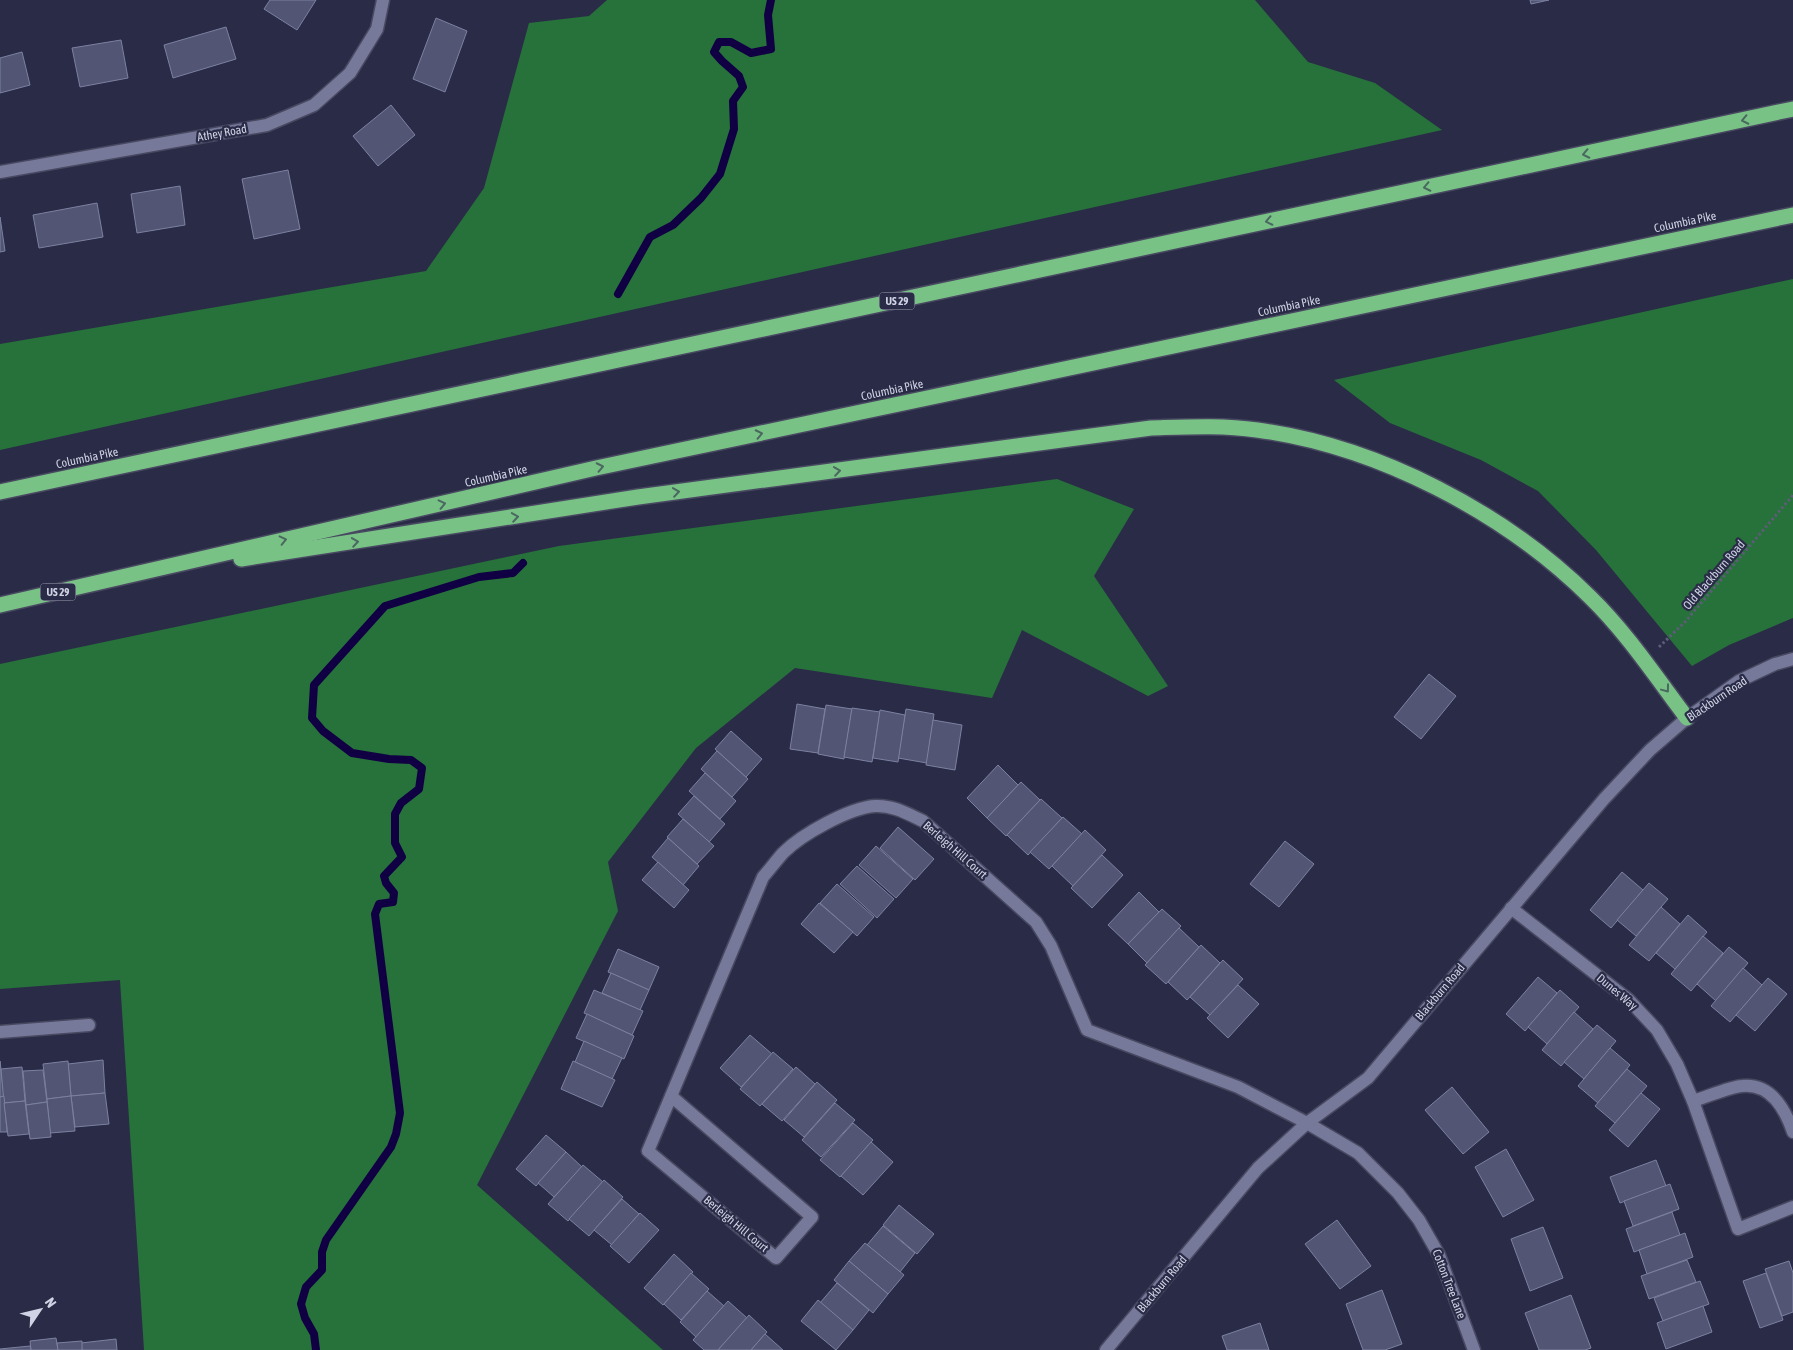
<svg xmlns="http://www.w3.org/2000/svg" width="1793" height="1350" font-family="'Asap Condensed',sans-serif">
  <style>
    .forest { fill: #27713b }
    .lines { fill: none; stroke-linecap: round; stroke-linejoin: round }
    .stream { stroke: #100043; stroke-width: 8 }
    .building { fill: #525573; stroke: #7d81a1 }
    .street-casing { stroke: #484961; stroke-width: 15 }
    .highway-casing { stroke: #484961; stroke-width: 18 }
    .path { stroke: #5c5e77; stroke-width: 3; stroke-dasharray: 2.5 2.5; stroke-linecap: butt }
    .street { stroke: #76799a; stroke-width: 12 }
    .highway { stroke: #79c286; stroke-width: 15 }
    .oneway { stroke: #4a6860 }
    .labels { text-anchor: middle; stroke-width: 4.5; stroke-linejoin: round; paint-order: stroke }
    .shield { fill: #2a2c47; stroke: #9ea1b6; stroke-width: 1 }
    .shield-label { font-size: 11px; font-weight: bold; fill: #d0d3e5 }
    .street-label { font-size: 12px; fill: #d0d3e5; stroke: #2a2c47 }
  </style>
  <rect width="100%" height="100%" fill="#2a2c47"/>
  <!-- forest -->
  <g class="forest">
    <path d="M607 0H1255L1308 62 1375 83 1442 130 0 450V344L426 271 484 188 529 23 589 16Z"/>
    <path d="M1793 279V618L1729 645 1692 666 1596 550 1538 491 1481 460 1390 423 1334 380Z"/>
    <path d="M1057 479 1134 509 1094 576 1168 686 1148 696 1022 630 992 698 795 668 696 748 608 862 618 911 477 1185 663 1350H144L120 980 0 989V664L559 546Z"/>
  </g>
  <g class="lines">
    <!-- stream -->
    <g class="stream">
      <path d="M618 294 650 237 673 225 701 198 720 174 734 129 733 101 743 87 739 76 722 61 714 52 719 42H731L751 53 771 49 768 15 771 0"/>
      <path d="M316 1350 314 1334 305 1318 301 1304 306 1287 322 1270V1252L326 1240 391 1147 396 1134 400 1113 375 914 379 904 393 902 394 893 386 883 384 876 402 857 395 843V814L401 803 419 789 422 768 411 760 389 759 352 753 323 731 312 718 314 685 385 606 479 577 513 573 523 563"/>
    </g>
  </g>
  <!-- building -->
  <g class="building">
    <path d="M270 0H316L297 30 264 9Z"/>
    <path d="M1530 0H1549L1531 4Z"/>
    <path d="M436 18 467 31 445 92 413 79Z"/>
    <path d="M226 27 236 59 173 78 164 45Z"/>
    <path d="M121 40 128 78 80 87 72 48Z"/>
    <path d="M22 52 30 85 0 93V58Z"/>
    <path d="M391 105 415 135 378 166 353 136Z"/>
    <path d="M288 170 300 229 254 239 242 179Z"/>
    <path d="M180 186 185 225 137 233 131 194Z"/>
    <path d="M97 203 103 237 39 248 33 215Z"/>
    <path d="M0 217 5 251 0 252Z"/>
    <path d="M1429 674 1456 696 1421 739 1394 717Z"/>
    <path d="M797 704 825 709 818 753 790 749Z"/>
    <path d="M826 705 852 709 844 759 818 754Z"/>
    <path d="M852 708 880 712 872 762 844 757Z"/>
    <path d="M906 709 934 714 927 763 898 758Z"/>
    <path d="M880 710 905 715 898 762 873 758Z"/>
    <path d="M933 720 962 725 955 770 926 765Z"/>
    <path d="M731 731 762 759 746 777 715 749Z"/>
    <path d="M717 751 748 779 732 797 701 769Z"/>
    <path d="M998 765 1018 785 987 818 967 798Z"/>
    <path d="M705 773 736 801 720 819 689 791Z"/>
    <path d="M1021 782 1040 800 1006 836 987 818Z"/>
    <path d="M694 796 725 824 709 842 678 814Z"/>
    <path d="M1041 799 1062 818 1028 855 1007 835Z"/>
    <path d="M1063 817 1082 834 1049 869 1030 852Z"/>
    <path d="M683 819 714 846 697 864 667 837Z"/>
    <path d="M898 827 934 859 915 880 880 848Z"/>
    <path d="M1085 830 1106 850 1073 886 1052 866Z"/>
    <path d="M668 838 699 866 683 885 652 857Z"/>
    <path d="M1285 841 1314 864 1279 907 1250 884Z"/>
    <path d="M876 846 913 879 896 898 859 865Z"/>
    <path d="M1102 855 1123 875 1092 908 1071 888Z"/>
    <path d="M658 862 689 890 674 908 642 880Z"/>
    <path d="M857 866 894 899 877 918 840 884Z"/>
    <path d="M1622 872 1643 890 1611 928 1590 910Z"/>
    <path d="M1649 883 1668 899 1636 936 1617 920Z"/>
    <path d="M837 884 874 917 857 936 820 903Z"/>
    <path d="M1139 892 1159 912 1128 944 1108 925Z"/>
    <path d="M819 903 853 932 834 953 801 924Z"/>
    <path d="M1661 907 1680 924 1649 961 1629 945Z"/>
    <path d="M1162 909 1181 926 1147 963 1128 944Z"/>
    <path d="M1688 915 1707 932 1675 969 1656 953Z"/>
    <path d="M1179 928 1199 947 1166 984 1145 965Z"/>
    <path d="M1703 936 1723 953 1691 991 1671 974Z"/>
    <path d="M1201 945 1220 963 1187 1000 1168 982Z"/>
    <path d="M1729 947 1748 963 1716 1001 1697 984Z"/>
    <path d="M618 949 659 967 649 990 608 972Z"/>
    <path d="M1223 960 1243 979 1210 1015 1190 997Z"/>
    <path d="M1743 968 1762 985 1730 1022 1711 1006Z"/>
    <path d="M611 973 649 990 640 1010 602 993Z"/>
    <path d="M1538 977 1557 993 1525 1031 1506 1014Z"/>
    <path d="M1768 978 1787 994 1755 1031 1736 1015Z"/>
    <path d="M1238 985 1259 1004 1228 1038 1207 1018Z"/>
    <path d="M594 990 643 1011 632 1035 584 1013Z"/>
    <path d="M1560 990 1579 1007 1547 1044 1528 1027Z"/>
    <path d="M1574 1012 1593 1029 1561 1066 1542 1050Z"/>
    <path d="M587 1014 634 1036 624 1059 576 1038Z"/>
    <path d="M1597 1025 1616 1041 1584 1079 1564 1062Z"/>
    <path d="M750 1035 772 1054 741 1087 720 1068Z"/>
    <path d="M584 1041 622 1058 612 1079 575 1062Z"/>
    <path d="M1610 1048 1630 1065 1598 1103 1578 1086Z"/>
    <path d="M773 1052 793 1069 760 1106 740 1089Z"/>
    <path d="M103 1060 105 1093 71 1096 68 1064Z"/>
    <path d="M0 1061 4 1096 0 1097Z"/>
    <path d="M68 1061 71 1096 47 1099 43 1064Z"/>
    <path d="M573 1061 615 1080 602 1107 561 1089Z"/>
    <path d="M22 1067 25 1101 4 1103 1 1069Z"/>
    <path d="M796 1067 815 1084 782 1121 762 1104Z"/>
    <path d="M1627 1069 1647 1086 1615 1123 1595 1106Z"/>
    <path d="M43 1070 47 1102 26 1105 23 1071Z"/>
    <path d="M817 1082 837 1100 804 1137 784 1120Z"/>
    <path d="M1452 1087 1489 1132 1463 1154 1425 1110Z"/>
    <path d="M105 1093 109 1124 75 1127 71 1096Z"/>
    <path d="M1641 1093 1660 1109 1628 1147 1609 1130Z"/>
    <path d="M4 1096 7 1132H0V1097Z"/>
    <path d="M71 1096 75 1131 50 1133 47 1099Z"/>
    <path d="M25 1101 29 1134 8 1136 4 1103Z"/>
    <path d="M47 1102 51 1137 30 1139 26 1105Z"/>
    <path d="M835 1103 855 1120 821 1157 802 1140Z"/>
    <path d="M853 1123 873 1140 840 1177 820 1160Z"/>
    <path d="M546 1135 566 1152 536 1186 516 1169Z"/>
    <path d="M871 1142 893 1162 863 1195 841 1176Z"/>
    <path d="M1506 1149 1534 1200 1503 1217 1475 1167Z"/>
    <path d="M566 1152 582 1167 554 1197 538 1183Z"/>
    <path d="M1656 1160 1666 1186 1620 1203 1610 1177Z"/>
    <path d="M583 1165 603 1182 568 1221 548 1204Z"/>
    <path d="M604 1180 623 1197 589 1236 569 1219Z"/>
    <path d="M1670 1184 1679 1209 1633 1226 1624 1201Z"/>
    <path d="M622 1199 639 1214 612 1245 594 1230Z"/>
    <path d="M899 1205 934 1234 917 1254 883 1225Z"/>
    <path d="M1672 1212 1680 1235 1634 1252 1626 1229Z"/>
    <path d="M640 1213 659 1230 629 1263 610 1246Z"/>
    <path d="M1337 1220 1371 1266 1340 1289 1305 1244Z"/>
    <path d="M883 1226 915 1253 900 1272 867 1245Z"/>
    <path d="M1543 1227 1563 1278 1530 1291 1511 1239Z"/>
    <path d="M1685 1233 1693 1257 1647 1274 1639 1250Z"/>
    <path d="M865 1243 904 1275 888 1294 849 1261Z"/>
    <path d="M674 1254 693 1272 663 1305 644 1288Z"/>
    <path d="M1687 1260 1696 1282 1649 1299 1641 1276Z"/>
    <path d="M849 1261 888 1294 873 1313 834 1280Z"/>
    <path d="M1789 1261 1793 1273V1312L1782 1316 1765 1269Z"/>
    <path d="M691 1273 709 1289 681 1320 664 1304Z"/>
    <path d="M1766 1273 1783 1320 1760 1328 1743 1281Z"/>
    <path d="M1700 1281 1709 1304 1663 1321 1654 1298Z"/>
    <path d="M837 1283 869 1310 853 1330 820 1303Z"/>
    <path d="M1382 1290 1402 1344 1385 1350H1363L1346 1304Z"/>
    <path d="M707 1291 724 1306 696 1337 680 1322Z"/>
    <path d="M1571 1295 1591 1348 1585 1350H1539L1525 1313Z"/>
    <path d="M818 1300 853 1330 836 1350 801 1321Z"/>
    <path d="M728 1301 747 1318 718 1350H704L693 1340Z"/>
    <path d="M1703 1306 1712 1332 1666 1349 1657 1323Z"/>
    <path d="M749 1315 767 1332 751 1350H718Z"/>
    <path d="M1260 1323 1269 1350H1227L1222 1336Z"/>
    <path d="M765 1334 783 1350H751Z"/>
    <path d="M56 1338 58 1350H31L30 1341Z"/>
    <path d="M116 1339 117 1350H82L81 1343Z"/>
    <path d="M82 1341V1350H58L57 1343Z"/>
    <path d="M30 1346 31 1350H0V1349Z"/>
  </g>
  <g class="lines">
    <!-- street casing -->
    <g class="street-casing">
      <g id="street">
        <path d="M0 172 267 125 314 105 350 73 377 29 383 0"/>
        <path d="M1511 908 1629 1000 1657 1030 1677 1064 1693 1101 1738 1229 1793 1207"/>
        <path d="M0 1032 89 1025"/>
        <path d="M671 1096 812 1217 776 1258 648 1151 763 877C770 869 776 861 783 853 802 834 849 808 875 806 893 805 908 814 923 821L1036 922 1051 946 1087 1030 1238 1087 1307 1123 1358 1153 1398 1193 1419 1220 1439 1255 1474 1350"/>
        <path d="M1693 1101C1707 1097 1729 1087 1742 1086 1771 1083 1785 1109 1793 1132"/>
        <path d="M1106 1350 1258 1168 1307 1123 1368 1078 1604 799 1650 750 1687 718 1739 681 1775 664 1793 659"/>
      </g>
    </g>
    <!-- highway casing -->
    <g class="highway-casing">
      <g id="highway">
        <path d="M0 492 1793 109"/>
        <path d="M241 559 638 497 1151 428C1186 427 1221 425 1257 430 1377 446 1504 512 1590 597 1627 633 1656 677 1687 718"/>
        <path d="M0 605 596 468 1793 215"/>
      </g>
    </g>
    <!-- path -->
    <path class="path" d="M1659 647 1685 622 1793 495"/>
    <!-- street -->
    <use href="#street" class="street"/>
    <!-- highway -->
    <use href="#highway" class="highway"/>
  </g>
  <!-- one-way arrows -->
  <defs><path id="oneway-chevron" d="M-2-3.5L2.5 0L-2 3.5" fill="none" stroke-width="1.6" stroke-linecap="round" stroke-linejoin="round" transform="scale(1.25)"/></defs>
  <g class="oneway">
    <use href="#oneway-chevron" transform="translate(1745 120) rotate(168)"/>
    <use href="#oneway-chevron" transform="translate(1586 154) rotate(168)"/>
    <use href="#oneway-chevron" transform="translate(1427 187) rotate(168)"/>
    <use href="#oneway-chevron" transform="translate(1269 221) rotate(168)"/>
    <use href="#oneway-chevron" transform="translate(759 434) rotate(-12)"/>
    <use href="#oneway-chevron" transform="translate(600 467) rotate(-12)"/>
    <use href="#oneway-chevron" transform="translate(837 471) rotate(-8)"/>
    <use href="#oneway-chevron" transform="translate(676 492) rotate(-8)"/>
    <use href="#oneway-chevron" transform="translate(442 504) rotate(-13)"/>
    <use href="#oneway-chevron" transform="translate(515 517) rotate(-9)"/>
    <use href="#oneway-chevron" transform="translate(283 540) rotate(-13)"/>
    <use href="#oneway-chevron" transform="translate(355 542) rotate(-9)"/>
    <use href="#oneway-chevron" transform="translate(1666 689) rotate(53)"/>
  </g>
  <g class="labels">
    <!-- shield labels -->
    <g class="shield">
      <rect x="879.5" y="292.5" width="35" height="17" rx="4"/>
      <rect x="40.5" y="583.5" width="35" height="17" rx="4"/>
    </g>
    <g class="shield-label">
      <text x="897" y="305">US 29</text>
      <text x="58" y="596">US 29</text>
    </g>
    <!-- street labels -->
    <g class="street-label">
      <text transform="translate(222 133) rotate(-10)" y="4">Athey Road</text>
      <text transform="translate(1685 222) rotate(-12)" y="4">Columbia Pike</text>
      <text transform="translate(1289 306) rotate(-12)" y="4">Columbia Pike</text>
      <text transform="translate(892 390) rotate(-12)" y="4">Columbia Pike</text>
      <text transform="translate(87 458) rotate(-12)" y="4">Columbia Pike</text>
      <text transform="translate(496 476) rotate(-13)" y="4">Columbia Pike</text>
      <text transform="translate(1714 575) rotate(-49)" y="4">Old Blackburn Road</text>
      <text transform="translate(1717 699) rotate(-34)" y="4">Blackburn Road</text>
      <text transform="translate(955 850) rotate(41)" y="4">Berleigh Hill Court</text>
      <text transform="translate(1440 992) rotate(-50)" y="4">Blackburn Road</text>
      <text transform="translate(1617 992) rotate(40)" y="4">Dunes Way</text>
      <text transform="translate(736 1224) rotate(40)" y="4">Berleigh Hill Court</text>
      <text transform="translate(1162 1284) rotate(-50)" y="4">Blackburn Road</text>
      <text transform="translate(1449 1284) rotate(69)" y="4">Cotton Tree Lane</text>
    </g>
  </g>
  <!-- north arrow -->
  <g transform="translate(40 1310) rotate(55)" stroke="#2a2c47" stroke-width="4" paint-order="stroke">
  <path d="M0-4L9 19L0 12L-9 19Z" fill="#d0d3e5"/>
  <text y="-8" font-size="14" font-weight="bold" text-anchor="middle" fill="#d0d3e5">N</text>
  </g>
</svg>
